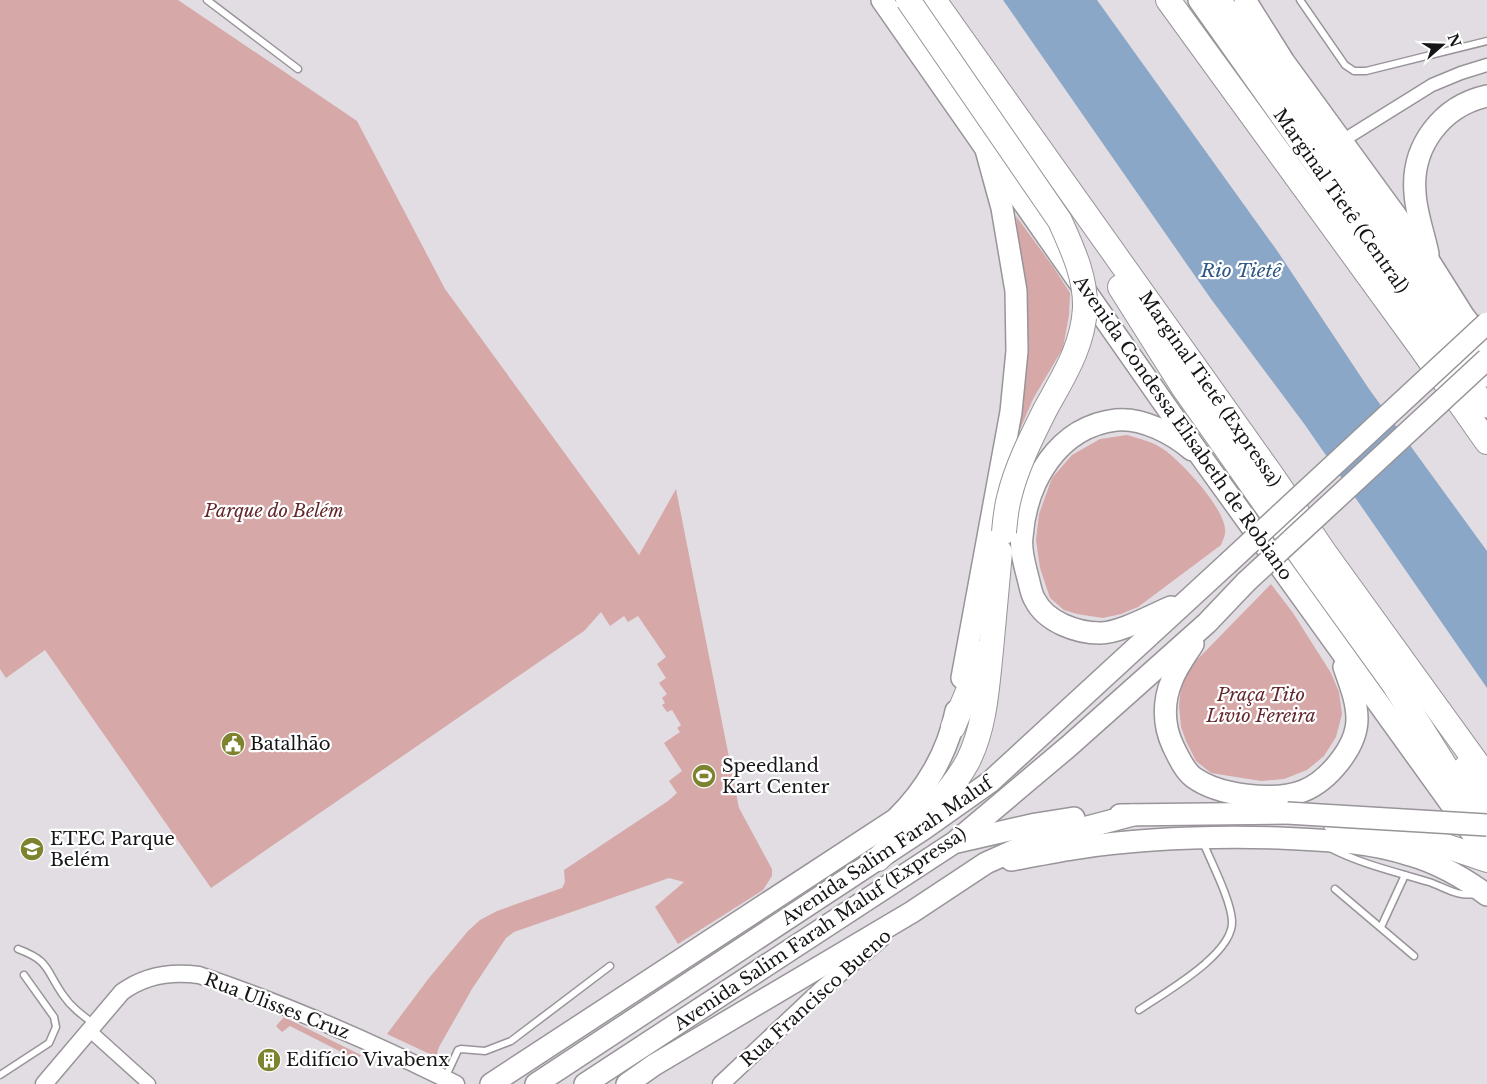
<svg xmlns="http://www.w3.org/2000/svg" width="1487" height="1084" font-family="'Libre Baskerville',serif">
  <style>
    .green { fill: #d6a8a7 }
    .water { fill: #8ba7c8 }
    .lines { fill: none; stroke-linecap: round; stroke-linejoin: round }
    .service-casing { stroke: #989499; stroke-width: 9 }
    .minor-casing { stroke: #989499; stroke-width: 15 }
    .tertiary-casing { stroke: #989499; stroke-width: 19 }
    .trunk-casing { stroke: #989499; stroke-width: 24 }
    .motorway-casing { stroke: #989499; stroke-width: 26 }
    .service { stroke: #fff; stroke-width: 6 }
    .minor { stroke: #fff; stroke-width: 12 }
    .tertiary { stroke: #fff; stroke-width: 16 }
    .trunk { stroke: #fff; stroke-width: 21 }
    .motorway { stroke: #fff; stroke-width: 24 }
    .trunk-bridge-casing { stroke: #989499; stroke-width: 24; stroke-linecap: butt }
    .motorway-bridge-casing { stroke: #989499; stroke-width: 26; stroke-linecap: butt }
    .trunk-bridge { stroke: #fff; stroke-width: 21 }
    .motorway-bridge { stroke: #fff; stroke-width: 24 }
    .labels { text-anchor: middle; stroke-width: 4.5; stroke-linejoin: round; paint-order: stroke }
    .street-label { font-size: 18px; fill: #151416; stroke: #fff }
    .park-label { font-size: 18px; font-style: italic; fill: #63272b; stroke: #fff }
    .poi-label { font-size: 18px; fill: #151416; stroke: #fff; text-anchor: start }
    .water-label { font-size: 19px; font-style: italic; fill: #2e5783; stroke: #fff }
  </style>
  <rect width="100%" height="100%" fill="#e1dde3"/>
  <!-- green -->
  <g class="green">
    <path d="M0 0H178L357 121 445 289 639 555 676 489 739 808 772 869V876L763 890 678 944 655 907 684 882 669 878 514 932 506 938 472 989 439 1047 436 1057 387 1034 429 978 468 931 480 920 497 911 562 888 565 882 564 870 668 801 677 793 669 781 682 771 664 743 680 732 677 728 681 725 672 710 667 712 662 705 665 703 662 698 667 694 659 683 666 678 657 664 666 657 638 616 628 622 624 616 610 626 601 612 584 631 211 888 45 650 6 678 0 669Z"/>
    <path d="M1016 216 1054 268 1070 293 1069 315 1063 348 1033 399 1012 448 1020 251Z"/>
    <path d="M1127 435C1141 439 1154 442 1166 451 1183 464 1229 512 1225 534 1224 538 1222 542 1221 545L1138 607 1121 614 1103 618 1077 614 1064 610 1050 598 1040 568 1036 540 1039 514 1052 478 1072 455 1100 439Z"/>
    <path d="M1271 584 1293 613 1331 673 1339 692 1342 714 1336 737 1324 756 1307 770 1284 779 1261 781 1211 773 1196 761 1186 741 1181 727 1179 706 1181 686 1191 666Z"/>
    <path d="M284 1017 361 1055 357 1060 290 1026 282 1032 276 1026Z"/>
  </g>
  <!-- water -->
  <path class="water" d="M1003 0H1097L1278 252 1369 389 1487 551V688L1305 425 1211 299Z"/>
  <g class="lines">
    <!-- service casing -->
    <g class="service-casing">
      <g id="service">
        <path d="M207 0 298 69"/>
        <path d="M1300 0 1345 65 1354 71H1366L1487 41"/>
        <path d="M1330 848C1361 864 1396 872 1429 882 1444 887 1458 897 1474 894"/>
        <path d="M1335 889 1414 956"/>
        <path d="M1381 927 1405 875"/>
        <path d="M18 949C50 961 45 969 63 995 71 1007 82 1015 94 1024"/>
        <path d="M1139 1010C1164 993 1234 954 1232 921 1231 900 1211 862 1203 842"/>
        <path d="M0 1075 49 1043 56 1027 54 1017 24 975"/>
        <path d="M445 1078 458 1050 461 1049 485 1051 511 1041 610 966"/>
      </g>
    </g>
    <!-- minor casing -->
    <g class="minor-casing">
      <g id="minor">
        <path d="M1342 141 1432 85 1461 73 1487 65"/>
        <path d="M89 1030 149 1084"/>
      </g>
    </g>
    <!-- tertiary casing -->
    <g class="tertiary-casing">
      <g id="tertiary">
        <path d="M44 1084 122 992C145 975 170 971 199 975 288 1005 372 1042 456 1084"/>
        <path d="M721 1084 823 988 882 938"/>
      </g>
    </g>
    <!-- trunk casing -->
    <g class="trunk-casing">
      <g id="trunk">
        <path d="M882 0 1202 458 1487 854"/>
        <path d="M1199 0 1487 407"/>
        <path d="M1220 0 1273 71 1449 325 1487 376"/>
        <path d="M1245 0 1284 62 1429 261 1463 315 1487 347"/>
        <path d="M1428 254C1424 234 1416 213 1415 193 1411 146 1442 106 1487 96"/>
        <path d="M1171 607C1152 615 1120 633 1100 633 1077 633 1046 622 1035 600 1031 594 1030 585 1028 578 1025 566 1020 550 1022 537 1026 483 1057 427 1116 420 1142 417 1173 434 1192 450"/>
        <path d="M1193 644C1186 655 1177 667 1172 680 1163 701 1163 725 1173 746 1178 756 1184 770 1193 777 1219 796 1274 802 1303 791 1328 781 1357 747 1357 719 1357 701 1350 684 1344 667"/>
        <path d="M962 678 1011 412 1017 351 1016 291 1002 208 985 146"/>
        <path d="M1120 815 1287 813"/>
        <path d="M957 842 1036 824 1074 818"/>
        <path d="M1011 860C1034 856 1056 851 1078 848 1144 838 1212 836 1279 838 1323 840 1368 841 1410 855 1438 863 1464 878 1487 895"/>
        <path d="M491 1084 896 819C926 790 948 752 956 711"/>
        <path d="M536 1084 925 828 990 782 1227 564"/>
        <path d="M585 1084 955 842 1069 746 1207 623 1246 582"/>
        <path d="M627 1084 654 1065 912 912 986 863 1038 840 1133 815"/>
      </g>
    </g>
    <!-- motorway casing -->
    <g class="motorway-casing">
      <g id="motorway">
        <path d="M934 0 1271 474 1325 553 1487 777"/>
        <path d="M1168 0 1421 348 1487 442"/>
        <path d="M1120 287 1183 387 1308 565 1393 683 1487 833"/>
        <path d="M953 727 971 684 978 653"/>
        <path d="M1465 768 1487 798"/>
        <path d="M1335 822 1431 841 1487 860"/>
        <path d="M878 859C910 829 947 800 968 761 985 727 987 688 991 650 994 617 997 585 1000 552"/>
      </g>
    </g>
    <!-- service -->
    <use href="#service" class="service"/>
    <!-- minor -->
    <use href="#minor" class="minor"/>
    <!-- tertiary -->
    <use href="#tertiary" class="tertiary"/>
    <!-- trunk -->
    <use href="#trunk" class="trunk"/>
    <!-- motorway -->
    <use href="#motorway" class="motorway"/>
    <!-- trunk-bridge casing -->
    <g class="trunk-bridge-casing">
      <g id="trunk-bridge">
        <path d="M1227 564 1487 323"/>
        <path d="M1246 582 1487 359"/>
        <path d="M1287 813 1487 825"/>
      </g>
    </g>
    <!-- motorway-bridge casing -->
    <g class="motorway-bridge-casing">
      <path id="motorway-bridge" d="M908 0 1060 221C1072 248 1086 277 1085 308 1083 347 1063 377 1045 410 1031 438 1016 468 1009 498 1006 509 1005 521 1004 532"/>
    </g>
    <!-- trunk-bridge -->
    <use href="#trunk-bridge" class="trunk-bridge"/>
    <!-- motorway-bridge -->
    <use href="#motorway-bridge" class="motorway-bridge"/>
  </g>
  <!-- icons -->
  <defs>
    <g id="civic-disc" transform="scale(1.25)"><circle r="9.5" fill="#7d832f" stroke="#fff"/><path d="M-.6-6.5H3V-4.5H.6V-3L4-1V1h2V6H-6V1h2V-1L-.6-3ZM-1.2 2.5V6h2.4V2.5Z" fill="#fff"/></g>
    <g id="stadium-disc" transform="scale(1.25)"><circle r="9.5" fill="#7d832f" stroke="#fff"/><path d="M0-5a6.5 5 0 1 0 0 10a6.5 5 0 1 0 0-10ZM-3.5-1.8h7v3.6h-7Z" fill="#fff"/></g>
    <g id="university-disc" transform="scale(1.25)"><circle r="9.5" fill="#7d832f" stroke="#fff"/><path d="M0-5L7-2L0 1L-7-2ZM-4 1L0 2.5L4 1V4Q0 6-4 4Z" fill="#fff"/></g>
    <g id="building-disc" transform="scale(1.25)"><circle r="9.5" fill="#7d832f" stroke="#fff"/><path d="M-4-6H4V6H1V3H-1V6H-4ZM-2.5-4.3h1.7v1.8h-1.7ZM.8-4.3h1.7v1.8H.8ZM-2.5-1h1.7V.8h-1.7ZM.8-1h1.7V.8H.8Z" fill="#fff"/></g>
  </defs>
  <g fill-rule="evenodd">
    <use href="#civic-disc" x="233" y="744"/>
    <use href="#stadium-disc" x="704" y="776"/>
    <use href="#university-disc" x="32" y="849"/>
    <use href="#building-disc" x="269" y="1060"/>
  </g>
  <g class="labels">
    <!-- street labels -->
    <g class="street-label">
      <text transform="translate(1341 201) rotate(55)" y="6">Marginal Tietê (Central)</text>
      <text transform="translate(1210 389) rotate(55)" y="6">Marginal Tietê (Expressa)</text>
      <text transform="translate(1183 428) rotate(55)" y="6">Avenida Condessa Elisabeth de Robiano</text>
      <text transform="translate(887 851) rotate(-34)" y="6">Avenida Salim Farah Maluf</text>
      <text transform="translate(820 929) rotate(-34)" y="6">Avenida Salim Farah Maluf (Expressa)</text>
      <text transform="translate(816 998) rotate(-42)" y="6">Rua Francisco Bueno</text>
      <text transform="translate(277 1006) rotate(21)" y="6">Rua Ulisses Cruz</text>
    </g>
    <!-- park labels -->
    <g class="park-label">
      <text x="274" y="517">Parque do Belém</text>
      <text x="1261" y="701">Praça Tito<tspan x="1261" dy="21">Livio Fereira</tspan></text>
    </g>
    <!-- poi labels -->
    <g class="poi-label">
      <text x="250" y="750">Batalhão</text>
      <text x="722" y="772">Speedland<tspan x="722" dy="21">Kart Center</tspan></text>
      <text x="50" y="845">ETEC Parque<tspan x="50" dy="21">Belém</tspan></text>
      <text x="286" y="1066">Edifício Vivabenx</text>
    </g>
    <!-- water labels -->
    <g class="water-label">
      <text x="1241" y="277">Rio Tietê</text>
    </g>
  </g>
  <!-- north arrow -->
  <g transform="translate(1442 45) rotate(70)" stroke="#ffffff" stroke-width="4" paint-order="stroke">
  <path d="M0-4L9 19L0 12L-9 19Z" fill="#151416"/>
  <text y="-8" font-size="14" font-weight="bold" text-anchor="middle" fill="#151416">N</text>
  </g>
</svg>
